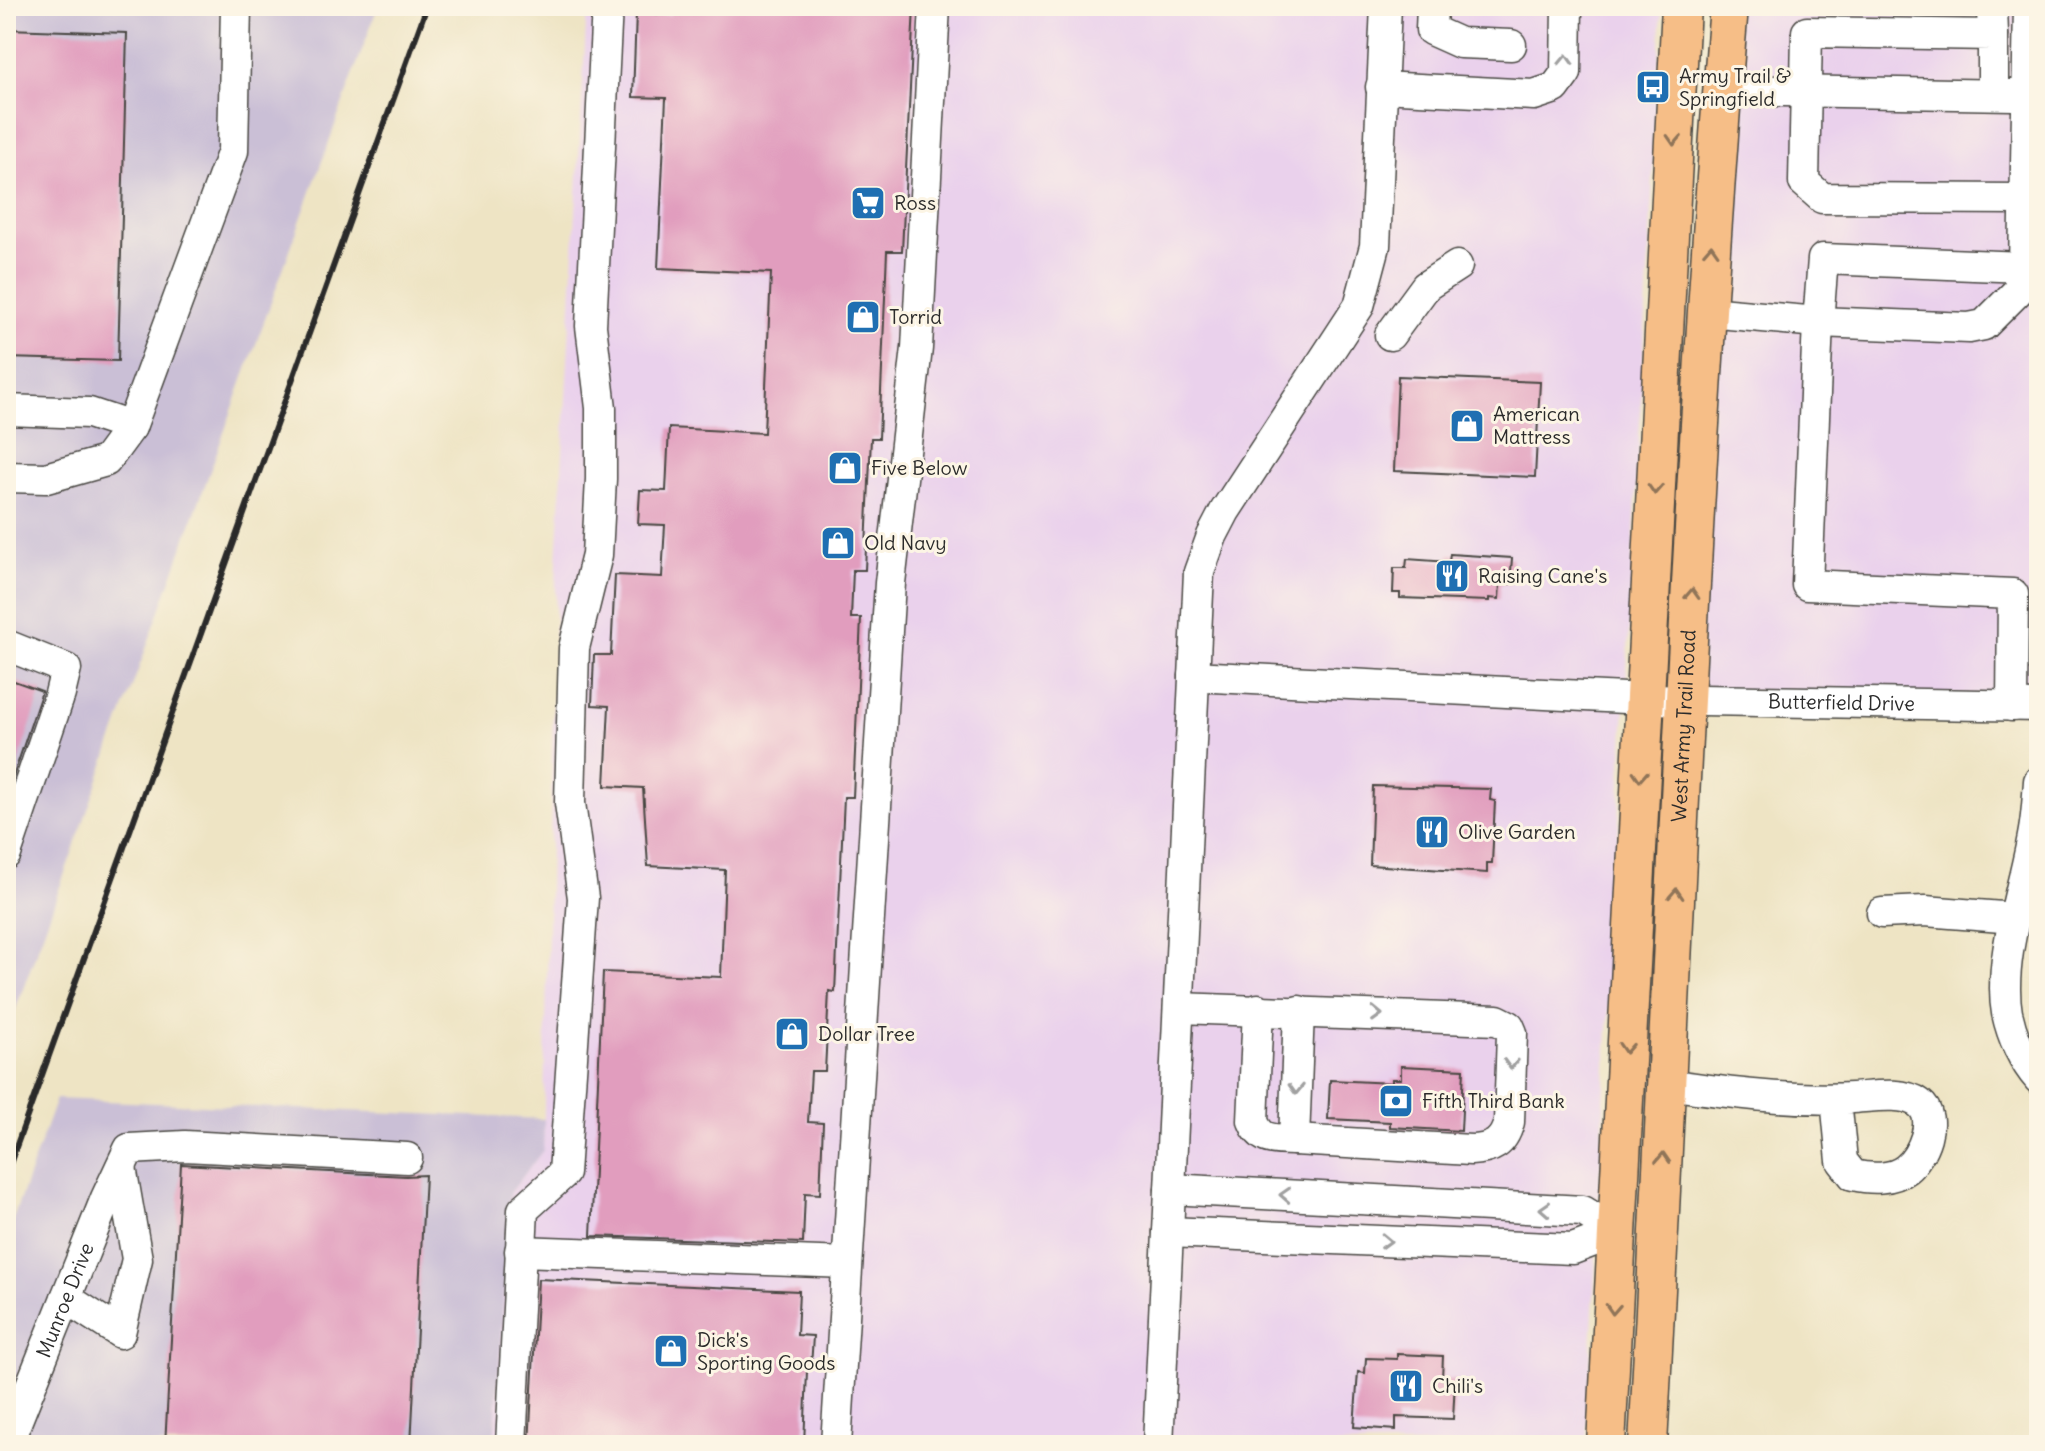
<svg xmlns="http://www.w3.org/2000/svg" width="2045" height="1451" font-family="Delius,sans-serif">
  <style>
    .built { fill: #ead1ec }
    .industrial { fill: #cabfd6 }
    .building { fill: #e19dbe }
    .lines { fill: none; stroke-linecap: round; stroke-linejoin: round }
    .minor-casing { stroke: #484742; stroke-width: 33 }
    .major-casing { stroke: #484742; stroke-width: 41 }
    .minor { stroke: #fff; stroke-width: 30 }
    .major { stroke: #f6be87; stroke-width: 38 }
    .rail { stroke: #2b2b2b; stroke-width: 6 }
    .oneway { stroke: #a0a0a0 }
    .oneway2 { stroke: #907459 }
    .labels { text-anchor: middle; stroke-width: 6; stroke-linejoin: round; paint-order: stroke }
    .poi-label { font-size: 20px; fill: #2b2b2b; stroke: #fcf5e5; text-anchor: start }
    .street-label { font-size: 20px; fill: #2b2b2b; stroke: #fcf5e5 }
  </style>
  <rect width="100%" height="100%" fill="#fcf5e5"/>
  <filter id="ink" filterUnits="userSpaceOnUse"><feTurbulence type="fractalNoise" baseFrequency=".0125" numOctaves="2"/><feDisplacementMap in="SourceGraphic" scale="16" xChannelSelector="R" yChannelSelector="G"/><feConvolveMatrix kernelMatrix="1 2 1 2 8 2 1 2 1" color-interpolation-filters="sRGB"/></filter>
  <filter id="wash" filterUnits="userSpaceOnUse"><feTurbulence type="fractalNoise" baseFrequency=".006" numOctaves="4" result="noise"/><feDisplacementMap in="SourceGraphic" scale="32" xChannelSelector="R" yChannelSelector="G"/><feGaussianBlur stdDeviation="1.8" result="paint"/><feColorMatrix in="noise" values="0 0 0 0 0 0 0 0 0 0 0 0 0 0 0 0 0 1.4 0 .05"/><feComposite in="paint" operator="in"/></filter>
  <g filter="url(#wash)">
    <rect width="100%" height="100%" fill="#eee4c4"/>
    <!-- built -->
    <g class="built">
      <path d="M587 6H1662L1586 1445H494L510 1193 543 1150 556 582Z"/>
      <path d="M1738 6H2039V696L1696 690Z"/>
    </g>
    <!-- industrial -->
    <g class="industrial">
      <path d="M6 6H378L6 1036Z"/>
      <path d="M56 1099 544 1119 543 1150 510 1193 494 1445H6V1238Z"/>
    </g>
    <g id="blocks">
      <!-- building -->
      <g class="building">
        <path d="M670 6H914L902 251H887L879 438H871L865 570H853L851 618H861L853 797H844L835 992 829 991 825 1071H811L808 1122 823 1123 820 1194 805 1193 803 1243 591 1236 603 972 721 977 725 870 648 866 643 788 605 786 609 706 592 705 594 655H611L615 575 662 577 665 525 638 524 640 490 666 491 669 428 764 433 771 273 658 268 666 98 633 97 636 13 670 15Z"/>
        <path d="M6 29 127 33 118 361 6 358Z"/>
        <path d="M1398 376 1540 382 1535 477 1394 471Z"/>
        <path d="M1450 554 1512 558 1510 584H1500L1499 599 1489 598V601L1400 598V593H1393L1394 568H1406L1407 559 1449 562Z"/>
        <path d="M6 678 42 691 6 798Z"/>
        <path d="M1373 786 1491 789 1490 800 1495 801 1492 863H1487V873L1370 865Z"/>
        <path d="M1401 1066 1464 1069 1461 1131 1390 1127V1122L1328 1119 1330 1080 1392 1083V1079H1401Z"/>
        <path d="M181 1164 406 1176 425 1175 411 1445H165Z"/>
        <path d="M538 1279 799 1291 797 1335 813 1336 811 1367 807 1371 804 1445H529Z"/>
        <path d="M1397 1354 1443 1356 1442 1379 1455 1380 1453 1419 1396 1417V1430L1354 1427 1358 1372 1365 1373 1366 1358 1397 1359Z"/>
      </g>
    </g>
  </g>
  <g filter="url(#ink)">
    <use href="#blocks" fill-opacity="0" stroke="#484742" stroke-width="2"/>
    <g class="lines">
      <!-- minor casing -->
      <g class="minor-casing">
        <g id="minor">
          <path d="M1432 6 1431 30 1460 43 1511 45"/>
          <path d="M1992 6 1993 35"/>
          <path d="M1381 87 1534 95 1555 88 1566 73 1567 6"/>
          <path d="M1722 90 2013 95"/>
          <path d="M1993 94V35L1807 32 1804 182 1822 198 2024 199"/>
          <path d="M1707 312 1818 322 1969 328 1984 325 2018 291 2024 267 2029 6"/>
          <path d="M1390 335 1426 286 1457 266"/>
          <path d="M6 410 89 413 131 427"/>
          <path d="M6 477 46 478 106 461 131 427 233 151 236 6"/>
          <path d="M6 645 66 669 60 694 6 854"/>
          <path id="s1" d="M1194 676 1644 699 2039 706"/>
          <path d="M2012 706 2013 594 1807 585 1818 322 1823 259 2024 267"/>
          <path d="M2039 781C2038 795 2037 810 2035 824 2027 881 1997 956 2007 1013 2012 1036 2023 1061 2039 1079"/>
          <path d="M1882 913 1925 911 2015 918"/>
          <path d="M1179 1008 1497 1020 1509 1026 1512 1033 1509 1122C1503 1144 1492 1149 1471 1150L1294 1140"/>
          <path d="M1258 1009 1253 1121C1261 1142 1274 1139 1294 1140L1299 1011"/>
          <path d="M1667 1084C1729 1093 1789 1101 1852 1098 1871 1097 1903 1091 1919 1103 1939 1118 1922 1157 1906 1169 1892 1180 1870 1179 1853 1175L1842 1161 1836 1099"/>
          <path d="M1170 1189 1583 1211 1617 1232"/>
          <path d="M1168 1232 1573 1249 1617 1232"/>
          <path d="M520 1251 847 1263"/>
          <path d="M66 1298 120 1333 137 1259 121 1167"/>
          <path id="s2" d="M7 1445 106 1198 129 1149 185 1146 407 1158"/>
          <path d="M511 1445 523 1210 564 1173 583 898 570 803 574 648 597 555 601 479V408L591 326 607 6"/>
          <path d="M836 1445 890 583 917 348 935 6"/>
          <path d="M1158 1445 1199 572 1212 536 1225 511 1359 306 1375 246 1386 6"/>
        </g>
      </g>
      <!-- major casing -->
      <g class="major-casing">
        <g id="major">
          <path d="M1606 1445 1681 6"/>
          <path id="s3" d="M1648 1445C1674 965 1690 485 1729 6"/>
        </g>
      </g>
      <!-- minor -->
      <use href="#minor" class="minor"/>
      <!-- major -->
      <use href="#major" class="major"/>
      <!-- rail -->
      <path class="rail" d="M6 1175 427 6"/>
    </g>
    <!-- one-way arrows -->
    <defs><path id="oneway-chevron" d="M-2-3.5L2.5 0L-2 3.5" fill="none" stroke-width="1.6" stroke-linecap="round" stroke-linejoin="round" transform="scale(2)"/></defs>
    <g class="oneway">
      <use href="#oneway-chevron" transform="translate(1566 60) rotate(-88)"/>
      <use href="#oneway-chevron" transform="translate(1377 1014) rotate(2)"/>
      <use href="#oneway-chevron" transform="translate(1511 1064) rotate(92)"/>
      <use href="#oneway-chevron" transform="translate(1296 1089) rotate(92)"/>
      <use href="#oneway-chevron" transform="translate(1285 1195) rotate(-177)"/>
      <use href="#oneway-chevron" transform="translate(1545 1209) rotate(-177)"/>
      <use href="#oneway-chevron" transform="translate(1386 1241) rotate(2)"/>
    </g>
    <g class="oneway2">
      <use href="#oneway-chevron" transform="translate(1674 140) rotate(93)"/>
      <use href="#oneway-chevron" transform="translate(1711 250) rotate(-87)"/>
      <use href="#oneway-chevron" transform="translate(1655 489) rotate(93)"/>
      <use href="#oneway-chevron" transform="translate(1692 594) rotate(-87)"/>
      <use href="#oneway-chevron" transform="translate(1640 776) rotate(93)"/>
      <use href="#oneway-chevron" transform="translate(1676 894) rotate(-87)"/>
      <use href="#oneway-chevron" transform="translate(1626 1048) rotate(93)"/>
      <use href="#oneway-chevron" transform="translate(1663 1158) rotate(-87)"/>
      <use href="#oneway-chevron" transform="translate(1613 1309) rotate(93)"/>
    </g>
  </g>
  <!-- icons -->
  <defs>
    <g id="bus-square" transform="scale(1.8)"><rect x="-9" y="-9" width="18" height="18" rx="4" fill="#1f6fb2" stroke="#fcf5e5"/><path d="M-5-6H5V4H4V6H2V4H-2V6H-4V4H-5ZM-3.5-4V0h7V-4ZM-3.5 1.2v1.5H-2V1.2ZM2 1.2v1.5H3.5V1.2Z" fill="#fff"/></g>
    <g id="supermarket-square" transform="scale(1.8)"><rect x="-9" y="-9" width="18" height="18" rx="4" fill="#1f6fb2" stroke="#fcf5e5"/><path d="M-6-5.5h2.5l.6 2H6L4.5 2H-2.5L-4.4-4H-6ZM-1.5 3.2a1.3 1.3 0 1 0 .1 0ZM3 3.2a1.3 1.3 0 1 0 .1 0Z" fill="#fff"/></g>
    <g id="shop-square" transform="scale(1.8)"><rect x="-9" y="-9" width="18" height="18" rx="4" fill="#1f6fb2" stroke="#fcf5e5"/><path d="M-5-2.5h2.3a2.7 3.5 0 0 1 5.4 0H5L5.5 6h-11ZM-1.5-2.5h3a1.5 2.3 0 0 0-3 0Z" fill="#fff"/></g>
    <g id="restaurant-square" transform="scale(1.8)"><rect x="-9" y="-9" width="18" height="18" rx="4" fill="#1f6fb2" stroke="#fcf5e5"/><path d="M-5-6h1v4h1v-4h1v4h1v-4h1v5L-1.5 .5V6h-2V.5L-5-1ZM5-6V6H3V1.5H1.5Q1.5-4 5-6Z" fill="#fff"/></g>
    <g id="bank-square" transform="scale(1.8)"><rect x="-9" y="-9" width="18" height="18" rx="4" fill="#1f6fb2" stroke="#fcf5e5"/><path d="M-6-4H6V4H-6ZM0-2.3a2.3 2.3 0 1 0 0 4.6a2.3 2.3 0 1 0 0-4.6Z" fill="#fff"/></g>
  </defs>
  <g fill-rule="evenodd">
    <use href="#bus-square" x="1653" y="87"/>
    <use href="#supermarket-square" x="868" y="203"/>
    <use href="#shop-square" x="863" y="317"/>
    <use href="#shop-square" x="1467" y="426"/>
    <use href="#shop-square" x="845" y="468"/>
    <use href="#shop-square" x="838" y="543"/>
    <use href="#restaurant-square" x="1452" y="576"/>
    <use href="#restaurant-square" x="1432" y="832"/>
    <use href="#shop-square" x="792" y="1034"/>
    <use href="#bank-square" x="1396" y="1101"/>
    <use href="#shop-square" x="671" y="1351"/>
    <use href="#restaurant-square" x="1406" y="1386"/>
  </g>
  <g class="labels">
    <!-- poi labels -->
    <g class="poi-label">
      <text x="1679" y="83">Army Trail &amp;<tspan x="1679" dy="23">Springfield</tspan></text>
      <text x="894" y="210">Ross</text>
      <text x="889" y="324">Torrid</text>
      <text x="1493" y="421">American<tspan x="1493" dy="23">Mattress</tspan></text>
      <text x="871" y="475">Five Below</text>
      <text x="864" y="550">Old Navy</text>
      <text x="1478" y="583">Raising Cane's</text>
      <text x="1458" y="839">Olive Garden</text>
      <text x="818" y="1041">Dollar Tree</text>
      <text x="1422" y="1108">Fifth Third Bank</text>
      <text x="697" y="1347">Dick's<tspan x="697" dy="23">Sporting Goods</tspan></text>
      <text x="1432" y="1393">Chili's</text>
    </g>
    <!-- street labels -->
    <g class="street-label">
      <text dy="7" stroke="none"><textPath href="#s1" startOffset="648">Butterfield Drive</textPath></text>
      <text dy="7" stroke="none"><textPath href="#s3" startOffset="720">West Army Trail Road</textPath></text>
      <text dy="7" stroke="none"><textPath href="#s2" startOffset="156">Munroe Drive</textPath></text>
    </g>
  </g>
  <!-- margin -->
  <rect width="2045" height="1451" fill="none" stroke="#fcf5e5" stroke-width="32"/>
</svg>
